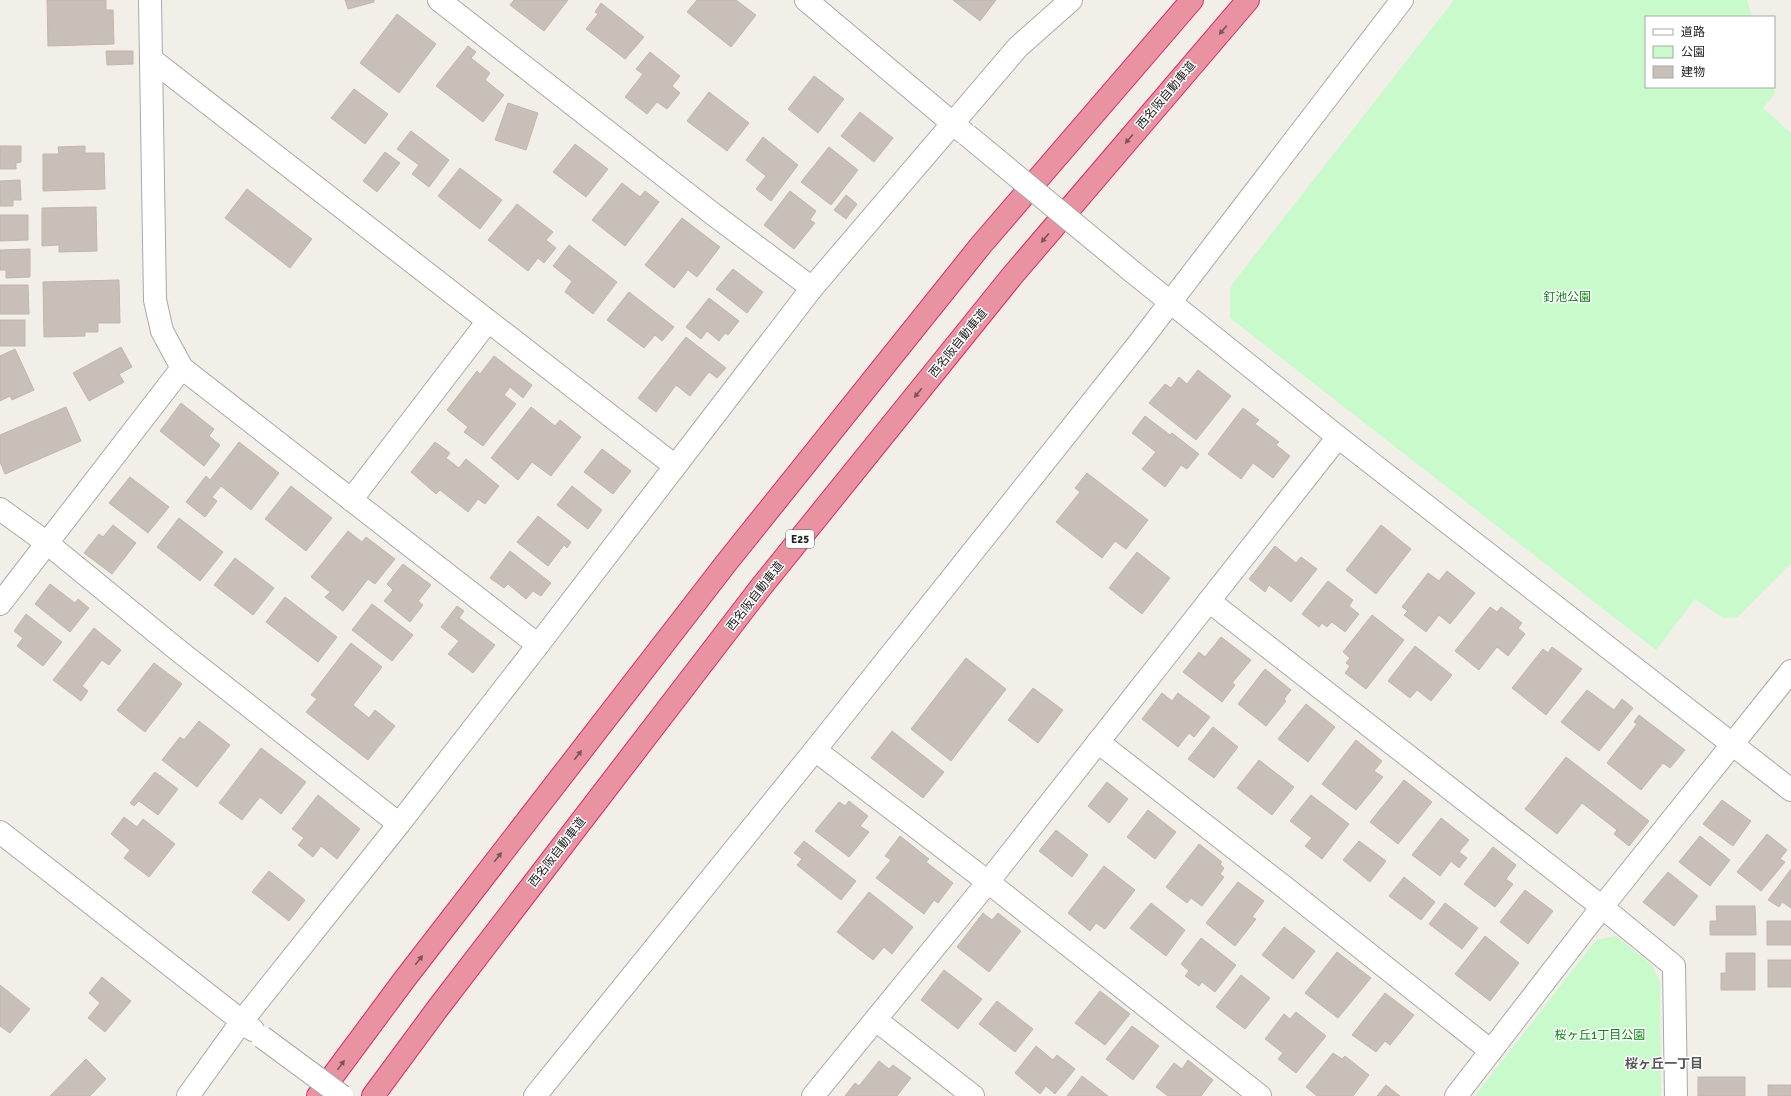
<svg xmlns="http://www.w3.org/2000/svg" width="1791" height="1096" font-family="Signika,'Noto Sans JP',sans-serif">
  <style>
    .park { fill: #c8facc }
    .building { fill: #c7bfb8; stroke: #c4b6ab }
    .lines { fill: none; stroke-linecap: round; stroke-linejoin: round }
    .minor-casing { stroke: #a9a9a9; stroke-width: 24 }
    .highway-casing { stroke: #dc2a67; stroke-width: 24 }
    .minor { stroke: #fff; stroke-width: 22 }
    .highway { stroke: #e892a2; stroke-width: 22 }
    .minor-bridge-casing { stroke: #a9a9a9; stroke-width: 24; stroke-linecap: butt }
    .minor-bridge { stroke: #fff; stroke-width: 22 }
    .oneway { fill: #7b545c }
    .labels { text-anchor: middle; stroke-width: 3; stroke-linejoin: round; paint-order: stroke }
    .shield { fill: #fff; stroke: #646464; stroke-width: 1 }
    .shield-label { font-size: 11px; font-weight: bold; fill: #222 }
    .street-label { font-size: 12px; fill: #222; stroke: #fff }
    .park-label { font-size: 12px; fill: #0c8416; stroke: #fff }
    .neighbourhood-label { font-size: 13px; font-weight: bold; fill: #555; stroke: #fff }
  </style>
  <rect width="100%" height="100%" fill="#f2efe9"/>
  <!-- park -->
  <g class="park">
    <path d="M1454 0H1747L1752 17H1646V87H1773L1775 94 1763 108 1791 133V563L1738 617 1723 618 1695 599 1656 650 1230 318V289L1233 283Z"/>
    <path d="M1616 936 1652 965 1660 982 1661 1096H1475L1596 940Z"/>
  </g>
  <!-- building -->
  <g class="building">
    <path d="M47 0H106V10H113L114 44 48 46Z"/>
    <path d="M345 0H374V2L348 9Z"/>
    <path d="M514 0H568L544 31 510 5Z"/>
    <path d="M697 0H736L756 15 731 47 687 12Z"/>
    <path d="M953 0H996L980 21Z"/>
    <path d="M601 3 644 37 625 59 586 29 598 14 595 12Z"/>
    <path d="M397 14 436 44 399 93 360 63Z"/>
    <path d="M468 46 476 52 471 58 490 73 485 80 504 95 483 122 436 86Z"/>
    <path d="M106 51H133V64L107 65Z"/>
    <path d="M650 52 680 76 672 86 680 93 667 109 657 102 647 114 625 97 643 74 636 69Z"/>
    <path d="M814 76 844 99 818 133 788 109Z"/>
    <path d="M354 89 388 114 365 144 331 118Z"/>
    <path d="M709 92 749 123 727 151 687 121Z"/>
    <path d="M508 103 538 113 526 150 495 140Z"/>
    <path d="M860 112 893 138 874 162 841 136Z"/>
    <path d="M411 131 449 160 429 187 412 174 419 165 397 149Z"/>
    <path d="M763 137 798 165 771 201 756 189 766 176 746 160Z"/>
    <path d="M575 144 608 169 586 197 553 172Z"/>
    <path d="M0 146H21V162L16 163V169H0Z"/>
    <path d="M85 146V153H104L105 189 43 191V154H59L58 147Z"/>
    <path d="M829 147 858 170 831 205 801 182Z"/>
    <path d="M385 152 400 163 377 192 363 181Z"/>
    <path d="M460 168 502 200 480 229 438 196Z"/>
    <path d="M20 180 21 200H13V206H0V181Z"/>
    <path d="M622 183 640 197 645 191 659 202 625 246 592 220Z"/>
    <path d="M247 189 312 239 290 268 225 218Z"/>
    <path d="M790 191 816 211 810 220 815 223 794 249 764 225Z"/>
    <path d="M846 195 857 204 846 219 834 210Z"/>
    <path d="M517 204 553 232 546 240 556 248 544 263 538 258 528 271 488 240Z"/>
    <path d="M96 207 97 251 59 252V245L42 246V208Z"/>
    <path d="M0 215H28V240L0 241Z"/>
    <path d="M682 218 720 247 697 277 688 270 674 288 645 265Z"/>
    <path d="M569 245 617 282 593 314 565 292 572 281 553 266Z"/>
    <path d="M30 249V277L6 278V270H0V250Z"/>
    <path d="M733 269 763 292 747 313 716 289Z"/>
    <path d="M119 280 120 323H98V332H85V336L44 337 43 282Z"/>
    <path d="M0 285H28L29 314H0Z"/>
    <path d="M629 292 674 327 662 341 655 335 644 348 607 320Z"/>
    <path d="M709 298 739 321 728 335 725 333 719 341 707 331 701 339 686 327Z"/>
    <rect x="0" y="320" width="25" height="26"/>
    <path d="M686 337 726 368 717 378 709 372 690 396 676 385 656 412 638 398Z"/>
    <path d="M121 347 132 367 119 374 124 382 89 401 73 373Z"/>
    <path d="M15 349 34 390 12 400 10 396 0 401V356Z"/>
    <path d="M494 356 532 385 523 398 510 387 504 395 516 404 483 446 464 432 468 427 447 410 477 371 480 374Z"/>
    <path d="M1198 370 1231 396 1196 440 1149 403 1165 384 1171 388 1179 377 1187 384Z"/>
    <path d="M181 403 214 429 209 436 220 445 204 466 160 431Z"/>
    <path d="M66 407 81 441 5 474 0 462V435Z"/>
    <path d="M531 407 555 426 560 420 581 437 551 476 532 462 518 480 491 458Z"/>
    <path d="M1243 408 1259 420 1255 424 1279 442 1276 445 1290 456 1273 478 1253 463 1241 479 1208 454Z"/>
    <path d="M1145 416 1170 435 1172 433 1199 454 1187 469 1181 465 1165 487 1142 469 1156 452 1132 433Z"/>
    <path d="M239 442 279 473 251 510 221 486 212 497 217 501 205 517 186 502 206 476 210 480Z"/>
    <path d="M435 442 450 453 446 458 459 468 466 459 499 486 485 504 478 499 468 512 440 490 436 494 411 472Z"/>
    <path d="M602 449 631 471 613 494 584 472Z"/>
    <path d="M1087 473 1148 520 1126 549 1115 541 1102 558 1056 522 1080 492 1075 488Z"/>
    <path d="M130 477 169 507 148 533 109 503Z"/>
    <path d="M291 486 332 518 306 551 265 519Z"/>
    <path d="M572 486 602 510 588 529 557 505Z"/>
    <path d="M538 516 571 542 567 548 564 545 548 566 517 542Z"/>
    <path d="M179 518 223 552 200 581 157 547Z"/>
    <path d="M113 525 136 543 112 574 84 553 99 534 103 537Z"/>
    <path d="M1381 525 1411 549 1376 594 1346 570Z"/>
    <path d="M348 531 362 542 366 537 395 559 375 584 368 579 343 611 325 597 330 592 311 577Z"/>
    <path d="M1275 546 1296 563 1301 557 1317 569 1291 602 1269 585 1265 592 1249 579Z"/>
    <path d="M510 551 551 583 541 596 533 591 526 599 508 584 504 588 490 578Z"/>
    <path d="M1137 552 1170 578 1142 614 1109 588Z"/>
    <path d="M235 558 274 588 253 615 214 585Z"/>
    <path d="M403 564 431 585 418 601 423 605 410 622 384 601 393 590 387 584Z"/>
    <path d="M1447 571 1475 593 1450 624 1439 615 1426 632 1404 615 1408 611 1402 607 1428 573 1439 581Z"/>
    <path d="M1328 581 1353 600 1349 606 1359 614 1345 632 1332 622 1327 627 1322 623 1319 627 1302 614Z"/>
    <path d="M50 584 75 603 78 599 89 608 70 632 35 604Z"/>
    <path d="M285 597 337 637 318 662 266 622Z"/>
    <path d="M372 604 413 635 392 661 352 630Z"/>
    <path d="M457 606 464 611 459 618 495 645 473 673 448 654 459 641 441 627Z"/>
    <path d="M1490 607 1497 612 1501 607 1522 623 1518 628 1525 634 1508 656 1497 647 1479 670 1455 651Z"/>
    <path d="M26 614 62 642 43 666 17 646 23 638 14 631Z"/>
    <path d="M1372 615 1404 640 1366 689 1345 673 1350 666 1346 663 1350 658 1343 652Z"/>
    <path d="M94 628 121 650 109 665 102 660 82 686 88 691 81 701 53 680Z"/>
    <path d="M1221 637 1251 660 1232 683 1235 685 1222 702 1183 672 1199 652 1205 657Z"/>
    <path d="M351 643 382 667 353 705 369 718 375 710 395 726 368 760 306 712 317 699 311 695Z"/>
    <path d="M1415 646 1452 675 1431 701 1417 690 1410 698 1388 681Z"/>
    <path d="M1552 647 1582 669 1546 715 1512 688 1543 649 1548 653Z"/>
    <path d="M966 658 1006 689 951 761 911 729Z"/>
    <path d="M154 663 182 684 145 732 117 710Z"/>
    <path d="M1265 669 1291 690 1284 699 1286 701 1266 726 1238 704Z"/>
    <path d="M1033 688 1063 710 1038 743 1008 720Z"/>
    <path d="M1587 690 1614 710 1622 699 1633 708 1599 751 1561 722Z"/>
    <path d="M1162 693 1172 701 1178 693 1210 717 1194 737 1189 733 1178 747 1142 719Z"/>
    <path d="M1306 704 1335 727 1308 762 1278 739Z"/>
    <path d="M1639 715 1685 750 1670 768 1663 763 1641 790 1607 763 1637 724 1634 722Z"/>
    <path d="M199 721 230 745 197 787 162 760 180 737 184 740Z"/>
    <path d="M1213 727 1238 747 1214 778 1188 759Z"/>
    <path d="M892 731 944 772 923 798 871 758Z"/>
    <path d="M1356 740 1382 761 1374 771 1383 777 1356 810 1322 784Z"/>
    <path d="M261 748 306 782 281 814 260 797 242 820 219 803Z"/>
    <path d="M1566 757 1649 821 1629 846 1614 834 1617 830 1582 803 1557 834 1525 809Z"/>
    <path d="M1259 760 1294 787 1272 815 1237 788Z"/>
    <path d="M155 772 178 789 158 815 139 801 134 806 130 803Z"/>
    <path d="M1404 780 1432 802 1398 844 1370 822Z"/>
    <path d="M1107 782 1128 799 1109 823 1088 806Z"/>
    <path d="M318 795 360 829 337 859 321 846 313 857 298 845 304 838 292 829Z"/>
    <path d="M1311 795 1349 824 1322 859 1305 846 1312 838 1290 821Z"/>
    <path d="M1722 800 1751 821 1733 846 1703 824Z"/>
    <path d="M849 801 868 816 860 826 869 832 849 857 815 831 839 802 845 806Z"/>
    <path d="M1148 810 1176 832 1155 859 1127 837Z"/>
    <path d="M124 817 137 827 143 819 175 844 149 877 124 858 130 850 111 834Z"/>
    <path d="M1441 818 1469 840 1459 852 1467 858 1459 868 1451 861 1440 876 1412 855Z"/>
    <path d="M1056 830 1088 855 1072 877 1039 851Z"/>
    <path d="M1767 834 1787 850 1780 859 1785 862 1761 891 1737 872Z"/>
    <path d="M900 836 929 859 926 862 953 883 938 903 934 900 924 914 876 878 891 860 885 856Z"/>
    <path d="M1700 836 1730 860 1710 886 1679 862Z"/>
    <path d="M804 841 856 881 841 900 797 865 802 859 794 853Z"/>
    <path d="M1359 841 1386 861 1370 882 1343 860Z"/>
    <path d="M1199 844 1222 862 1220 864 1224 868 1220 874 1224 877 1202 906 1191 898 1187 903 1166 887Z"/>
    <path d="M1493 847 1516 865 1506 879 1513 884 1495 907 1464 884Z"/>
    <path d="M1104 866 1135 890 1105 929 1096 923 1090 931 1068 913Z"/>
    <path d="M1791 869V908L1782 902 1779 907 1768 900Z"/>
    <path d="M269 871 305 900 289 921 252 892Z"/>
    <path d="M1668 872 1698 896 1674 926 1643 902Z"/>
    <path d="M1404 877 1435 902 1421 920 1389 896Z"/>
    <path d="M1238 882 1264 901 1252 917 1256 919 1235 946 1206 923Z"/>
    <path d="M1525 890 1553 911 1528 944 1500 922Z"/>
    <path d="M869 892 913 927 892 954 884 947 873 960 837 932Z"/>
    <path d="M1151 903 1185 930 1166 956 1130 928Z"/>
    <path d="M1445 903 1478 928 1462 949 1429 924Z"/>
    <path d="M1716 906H1755L1756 935H1710V921H1717Z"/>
    <path d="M983 913 992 920 998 913 1021 931 989 972 957 947Z"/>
    <rect x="1767" y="921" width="24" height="24"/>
    <path d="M1284 927 1315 951 1293 979 1262 955Z"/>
    <path d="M1485 936 1519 963 1490 1001 1455 974Z"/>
    <path d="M1201 938 1236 965 1215 992 1202 982 1199 986 1185 976 1189 971 1181 964Z"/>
    <path d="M1337 952 1371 978 1338 1018 1305 993Z"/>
    <path d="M1726 953H1755V990H1721V973H1726Z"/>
    <rect x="1768" y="960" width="23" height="27"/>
    <path d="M944 970 982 999 958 1029 921 1000Z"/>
    <path d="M1241 975 1270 998 1245 1029 1216 1007Z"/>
    <path d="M102 977 131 1001 105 1032 88 1018 100 1003 89 993Z"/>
    <path d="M0 985 30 1009 10 1033 0 1026Z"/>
    <path d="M1100 991 1130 1014 1105 1045 1075 1023Z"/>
    <path d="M1385 993 1414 1015 1390 1045 1385 1041 1376 1052 1352 1035Z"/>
    <path d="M997 1001 1033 1029 1015 1052 979 1024Z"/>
    <path d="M1296 1012 1326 1036 1296 1073 1278 1059 1283 1053 1265 1039 1284 1014 1290 1019Z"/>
    <path d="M1132 1026 1159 1046 1133 1080 1106 1059Z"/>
    <path d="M1036 1046 1053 1060 1057 1055 1075 1069 1055 1094 1046 1086 1040 1094 1015 1073Z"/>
    <path d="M1333 1053 1342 1059 1345 1056 1369 1075 1353 1096H1317L1306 1087Z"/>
    <path d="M86 1059 106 1079 90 1096H50Z"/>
    <path d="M1188 1060 1213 1080 1201 1096H1168L1156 1087 1174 1063 1182 1069Z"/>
    <path d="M879 1061 889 1069 893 1065 911 1078 897 1096H845L855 1083 859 1086Z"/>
    <path d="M1082 1076 1108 1096H1067Z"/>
    <rect x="1698" y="1077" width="47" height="19"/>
    <path d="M1386 1085 1400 1096H1377Z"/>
    <rect x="1768" y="1085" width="23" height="11"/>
  </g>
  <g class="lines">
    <!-- minor casing -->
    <g class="minor-casing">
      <g id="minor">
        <path d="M439 0 713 214 812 288"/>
        <path d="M806 0 963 132"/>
        <path d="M151 59 675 466"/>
        <path d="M1134 273 1338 437 1791 790"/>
        <path d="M182 368 538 645"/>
        <path d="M351 500 488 321"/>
        <path d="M0 509 47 543 179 651 399 824"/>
        <path d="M1209 601 1602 907 1674 966 1676 1096"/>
        <path d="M0 604 182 368 162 331 155 300 150 0"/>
        <path d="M1098 742 1283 886 1491 1051"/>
        <path d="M815 750 988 882 1260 1096"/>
        <path d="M0 832 253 1030"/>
        <path d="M876 1020 973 1096"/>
        <path d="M188 1096 242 1021 399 824 538 645 812 288 1018 47 1071 0"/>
        <path d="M535 1096 815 750 1139 343 1402 0"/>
        <path d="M813 1096 988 882 1338 437"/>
        <path d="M1456 1096 1602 907 1791 671"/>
      </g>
    </g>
    <!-- highway casing -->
    <g class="highway-casing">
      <g id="highway">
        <path d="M318 1096 404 980 727 562 981 245 1192 0"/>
        <path d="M373 1096 438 1008 761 587 1012 276 1248 0"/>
      </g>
    </g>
    <!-- minor -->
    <use href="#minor" class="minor"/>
    <!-- highway -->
    <use href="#highway" class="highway"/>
    <!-- minor-bridge casing -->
    <g class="minor-bridge-casing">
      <g id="minor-bridge">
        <path d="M967 135 1134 273"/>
        <path d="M262 1037 342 1096"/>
      </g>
    </g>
    <!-- minor-bridge -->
    <use href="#minor-bridge" class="minor-bridge"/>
  </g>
  <!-- one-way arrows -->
  <defs><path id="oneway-solid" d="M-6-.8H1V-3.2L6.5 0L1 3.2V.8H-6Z"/></defs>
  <g class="oneway">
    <use href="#oneway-solid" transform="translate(1223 30) rotate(130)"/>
    <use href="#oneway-solid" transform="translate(1129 139) rotate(130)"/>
    <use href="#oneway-solid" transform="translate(1045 238) rotate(130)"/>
    <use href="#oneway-solid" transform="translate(918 393) rotate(129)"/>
    <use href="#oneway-solid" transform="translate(578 755) rotate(-52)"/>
    <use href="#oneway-solid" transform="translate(498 857) rotate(-52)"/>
    <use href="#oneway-solid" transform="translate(419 960) rotate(-52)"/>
    <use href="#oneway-solid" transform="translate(341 1065) rotate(-54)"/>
  </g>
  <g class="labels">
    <!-- shield labels -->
    <rect class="shield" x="786" y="530" width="28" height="18" rx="3"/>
    <g class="shield-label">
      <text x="800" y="543">E25</text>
    </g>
    <!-- street labels -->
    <g class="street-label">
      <text transform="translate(1166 95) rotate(-50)" y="4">西名阪自動車道</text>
      <text transform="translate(958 343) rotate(-51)" y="4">西名阪自動車道</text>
      <text transform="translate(755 596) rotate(-52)" y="4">西名阪自動車道</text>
      <text transform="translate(557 852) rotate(-52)" y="4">西名阪自動車道</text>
    </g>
    <!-- park labels -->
    <g class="park-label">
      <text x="1567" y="301">釘池公園</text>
      <text x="1600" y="1039">桜ヶ丘1丁目公園</text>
    </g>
    <!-- neighbourhood labels -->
    <g class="neighbourhood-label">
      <text x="1664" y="1068">桜ヶ丘一丁目</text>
    </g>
  </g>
  <!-- legend -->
  <rect x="1645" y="16" width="130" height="72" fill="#ffffff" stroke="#a7a7a7"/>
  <rect x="1653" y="29" width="20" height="6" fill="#ffffff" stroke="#a7a7a7"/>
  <text x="1681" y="36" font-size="12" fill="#222222">道路</text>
  <rect x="1653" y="46" width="20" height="12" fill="#c8facc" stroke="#a7a7a7"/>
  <text x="1681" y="56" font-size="12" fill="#222222">公園</text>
  <rect x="1653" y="66" width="20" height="12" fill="#c7bfb8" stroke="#a7a7a7"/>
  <text x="1681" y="76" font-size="12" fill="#222222">建物</text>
</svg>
